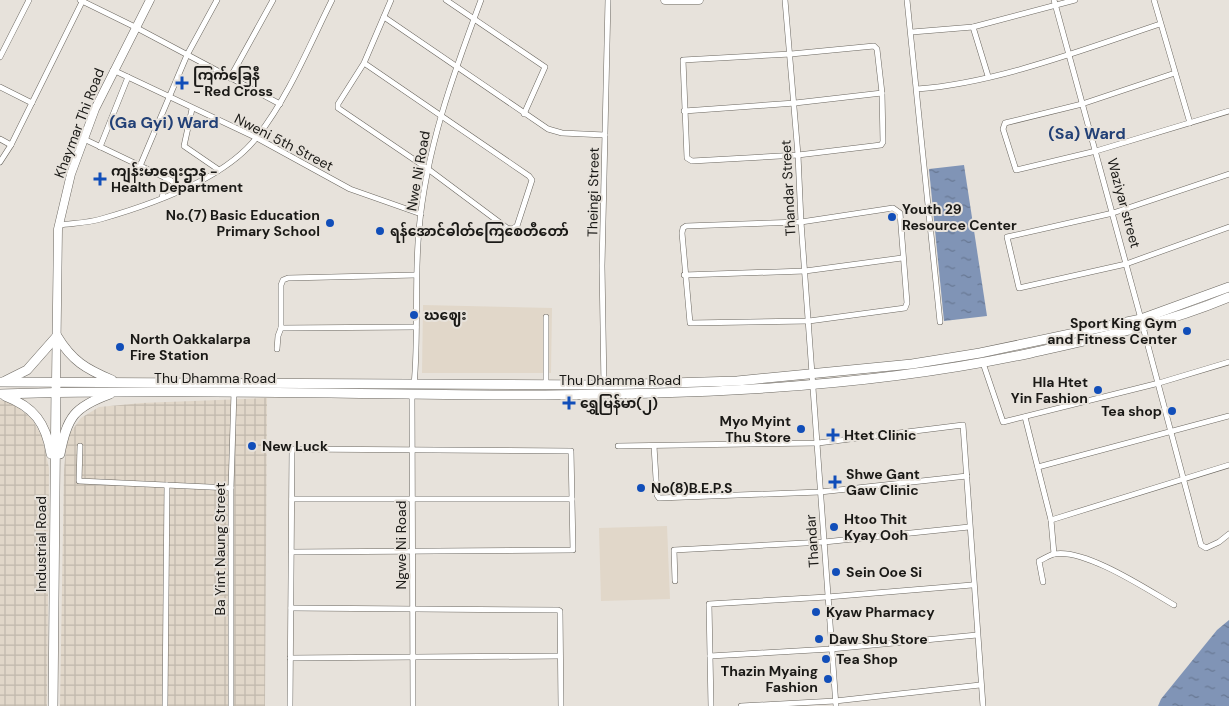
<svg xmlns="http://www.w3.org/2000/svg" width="1229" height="706" font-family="'DM Sans','Noto Sans Myanmar',sans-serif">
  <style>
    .built { fill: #e1d7c9 }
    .industrial { fill: url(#industrial-grid) }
    .water { fill: url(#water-ripples) }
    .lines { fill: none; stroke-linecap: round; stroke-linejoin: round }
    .street-casing { stroke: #6a665f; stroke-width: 6 }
    .secondary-casing { stroke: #6a665f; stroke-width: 9 }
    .primary-casing { stroke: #6a665f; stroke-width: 10 }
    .street { stroke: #fff; stroke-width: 5 }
    .secondary { stroke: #fff; stroke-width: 8 }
    .primary { stroke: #fff; stroke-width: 9 }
    .poi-dot { fill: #114eb9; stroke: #e7e2db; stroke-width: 2 }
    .labels { text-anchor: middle; stroke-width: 4; stroke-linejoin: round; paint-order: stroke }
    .poi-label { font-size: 14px; font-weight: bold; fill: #1a1916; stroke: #e7e2db; text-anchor: start }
    .street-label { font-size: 14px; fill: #1a1916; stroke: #e7e2db }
    .quarter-label { font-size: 16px; font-weight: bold; fill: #224076; stroke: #e7e2db }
  </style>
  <defs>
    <pattern id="industrial-grid" width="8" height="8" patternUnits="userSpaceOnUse" patternTransform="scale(1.25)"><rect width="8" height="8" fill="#e1d7c9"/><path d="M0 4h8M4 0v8" fill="none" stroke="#c0b8ac"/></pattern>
    <pattern id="water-ripples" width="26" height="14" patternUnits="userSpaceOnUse" patternTransform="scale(1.25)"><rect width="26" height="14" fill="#8094b6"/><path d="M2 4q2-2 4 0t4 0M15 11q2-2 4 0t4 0" fill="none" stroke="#687893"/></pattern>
  </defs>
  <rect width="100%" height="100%" fill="#e7e2db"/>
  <!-- built -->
  <g class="built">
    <path d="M423 305 552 308 551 373H422Z"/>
    <path d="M667 526 670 599 601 601 599 528Z"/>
  </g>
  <!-- industrial -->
  <g class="industrial">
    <path d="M267 398 265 706H60L64 469 67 437 81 418 99 407 142 403Z"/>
    <path d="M0 400 14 404 32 419 42 437 49 468 47 706H0Z"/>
  </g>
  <!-- water -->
  <g class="water">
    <path d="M964 165 987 316 944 321 929 169Z"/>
    <path d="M1229 620V706H1158L1161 699 1217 630Z"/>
  </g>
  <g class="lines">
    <!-- street casing -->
    <g class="street-casing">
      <g id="street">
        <path d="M80 0 135 27 280 104"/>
        <path d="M446 0 545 67 524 114"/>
        <path d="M785 0 798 155 801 222 836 706"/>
        <path d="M907 0 940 322"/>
        <path d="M1054 0 1141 319"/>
        <path d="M1154 0 1190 123"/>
        <path d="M384 17 548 129 562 133 605 135"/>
        <path d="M973 27 988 76"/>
        <path d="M912 32 973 27 1075 0"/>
        <path d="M874 46 877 49 882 93 883 142 881 145 798 155 692 161 687 158 683 60 791 54Z"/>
        <path d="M0 57 29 0"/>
        <path d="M364 63 529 176 532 180 517 226 512 229 507 228 428 169 338 108V104L364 63 391 0"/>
        <path d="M113 70 257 138 350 189 421 214"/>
        <path d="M1175 73 1082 104 1005 123 1003 129 1016 170 1096 151 1229 111"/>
        <path d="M230 78 273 0"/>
        <path d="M0 87 32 103"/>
        <path d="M917 89C997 83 1085 49 1160 24"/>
        <path d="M192 109 184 146 219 170"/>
        <path d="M684 111 795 103 882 93"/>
        <path d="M0 139 11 145"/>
        <path d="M84 139 172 181 180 190"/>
        <path d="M100 147 128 77"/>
        <path d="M0 162 11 145 83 0"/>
        <path d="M140 166 187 55 217 0"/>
        <path d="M1229 174 1113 213 1007 237 1019 288 1126 264 1229 227"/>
        <path d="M162 198 166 179"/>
        <path d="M893 208 900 213 907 303 905 308 809 321 690 323 682 233 683 228 686 226 801 222Z"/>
        <path d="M59 225C73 223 88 223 101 219 150 205 225 179 257 137 289 96 309 46 332 0"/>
        <path d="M684 275 805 271 902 258"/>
        <path d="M1143 327 1201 545 1206 548 1219 542 1229 534"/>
        <path d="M281 328V285L283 280 288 278 416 275"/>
        <path d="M277 349 278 336 281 328 416 327"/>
        <path d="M983 363 1003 422 1159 383 1229 362"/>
        <path d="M546 384V317"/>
        <path d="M414 385C419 333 414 281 419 230 426 149 453 75 481 0"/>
        <path d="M604 387 602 266 608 0"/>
        <path d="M412 393 413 706"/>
        <path d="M1025 417 1051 520 1054 554"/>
        <path d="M80 446 79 481 231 488"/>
        <path d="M618 446 818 443 963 425 983 706"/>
        <path d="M654 446 657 495 659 498 820 492 967 476"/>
        <path d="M1038 467 1229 416"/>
        <path d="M292 499H572"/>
        <path d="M1051 520 1229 465"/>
        <path d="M675 581 674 550 824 542 969 527"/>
        <path d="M1043 582 1039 561C1044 559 1049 555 1054 554 1085 548 1148 590 1174 605"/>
        <path d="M291 608 558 610 560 611 561 706"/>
        <path d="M710 656 831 649 977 635"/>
        <path d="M290 658 560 656"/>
        <path d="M165 706 167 485"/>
        <path d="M231 706V488L234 392"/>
        <path d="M290 706 292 449 571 451 573 550 291 552"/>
        <path d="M711 706 709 604 827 597 972 585"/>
        <path d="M741 706 835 701 980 685"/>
      </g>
    </g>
    <!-- secondary casing -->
    <g class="secondary-casing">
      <g id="secondary">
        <path d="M665 0H699"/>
        <path d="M56 382 58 229 71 174 95 109 150 0"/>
      </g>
    </g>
    <!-- primary casing -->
    <g class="primary-casing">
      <g id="primary">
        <path d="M5 381 27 370 57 336C72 361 86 369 112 380"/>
        <path d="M0 382 604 385 737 381 912 364 980 353 1141 319 1229 287"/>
        <path d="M0 394C168 389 336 394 505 395 682 395 858 390 1031 353 1098 338 1165 324 1229 297"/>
        <path d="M5 396C34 407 46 423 51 454"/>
        <path d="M60 454C67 417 74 407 110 394"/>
        <path d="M53 706 56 386"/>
      </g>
    </g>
    <!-- street -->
    <use href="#street" class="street"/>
    <!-- secondary -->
    <use href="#secondary" class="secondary"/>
    <!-- primary -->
    <use href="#primary" class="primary"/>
  </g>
  <!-- markers -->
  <g class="poi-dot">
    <path d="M179.5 75.5h5v5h5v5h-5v5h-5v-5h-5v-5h5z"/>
    <path d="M97.5 171.5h5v5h5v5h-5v5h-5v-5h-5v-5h5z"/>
    <circle cx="892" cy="217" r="5"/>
    <circle cx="330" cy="223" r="5"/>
    <circle cx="380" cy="231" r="5"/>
    <circle cx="414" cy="315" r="5"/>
    <circle cx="1187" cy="331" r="5"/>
    <circle cx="120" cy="347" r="5"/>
    <circle cx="1098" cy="390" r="5"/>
    <path d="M566.5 395.5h5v5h5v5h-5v5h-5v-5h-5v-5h5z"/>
    <circle cx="1172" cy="411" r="5"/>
    <circle cx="801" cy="429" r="5"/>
    <path d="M830.5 427.5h5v5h5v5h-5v5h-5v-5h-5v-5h5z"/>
    <circle cx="252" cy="446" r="5"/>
    <path d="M832.5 474.5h5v5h5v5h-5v5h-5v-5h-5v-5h5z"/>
    <circle cx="641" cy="488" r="5"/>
    <circle cx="834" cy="527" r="5"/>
    <circle cx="836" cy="572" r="5"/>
    <circle cx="816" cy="612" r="5"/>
    <circle cx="819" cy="639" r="5"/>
    <circle cx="826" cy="659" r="5"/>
    <circle cx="828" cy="679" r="5"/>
  </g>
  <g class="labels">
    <!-- poi labels -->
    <g class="poi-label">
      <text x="193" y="80">ကြက်ခြေနီ<tspan x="193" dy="16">- Red Cross</tspan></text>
      <text x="111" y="176">ကျန်းမာရေးဌာန -<tspan x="111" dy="16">Health Department</tspan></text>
      <text x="902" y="214">Youth 29<tspan x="902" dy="16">Resource Center</tspan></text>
      <text x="320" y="220" text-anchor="end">No.(7) Basic Education<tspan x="320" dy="16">Primary School</tspan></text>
      <text x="390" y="236">ရန်အောင်ဓါတ်ကြေစေတီတော်</text>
      <text x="424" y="320">ဃဈေး</text>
      <text x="1177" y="328" text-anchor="end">Sport King Gym<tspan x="1177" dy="16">and Fitness Center</tspan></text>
      <text x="130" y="344">North Oakkalarpa<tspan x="130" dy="16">Fire Station</tspan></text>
      <text x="1088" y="387" text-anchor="end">Hla Htet<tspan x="1088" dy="16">Yin Fashion</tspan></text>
      <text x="580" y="408">ရွှေမြန်မာ(၂)</text>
      <text x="1162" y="416" text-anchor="end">Tea shop</text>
      <text x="791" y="426" text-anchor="end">Myo Myint<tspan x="791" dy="16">Thu Store</tspan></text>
      <text x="844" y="440">Htet Clinic</text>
      <text x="262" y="451">New Luck</text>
      <text x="846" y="479">Shwe Gant<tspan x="846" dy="16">Gaw Clinic</tspan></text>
      <text x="651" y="493">No(8)B.E.P.S</text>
      <text x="844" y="524">Htoo Thit<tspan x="844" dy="16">Kyay Ooh</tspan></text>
      <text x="846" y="577">Sein Ooe Si</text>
      <text x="826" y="617">Kyaw Pharmacy</text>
      <text x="829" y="644">Daw Shu Store</text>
      <text x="836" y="664">Tea Shop</text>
      <text x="818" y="676" text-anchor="end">Thazin Myaing<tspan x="818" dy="16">Fashion</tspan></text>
    </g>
    <!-- street labels -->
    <g class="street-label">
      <text transform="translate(79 123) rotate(-69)" y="5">Khaymar Thi Road</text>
      <text transform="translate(284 142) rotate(27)" y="5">Nweni 5th Street</text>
      <text transform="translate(418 171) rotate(-80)" y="5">Nwe Ni Road</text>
      <text transform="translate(788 188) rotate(-93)" y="5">Thandar Street</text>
      <text transform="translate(593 192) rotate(-89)" y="5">Theingi Street</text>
      <text transform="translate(1124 203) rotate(75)" y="5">Waziyar street</text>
      <text x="215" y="383">Thu Dhamma Road</text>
      <text x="620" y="385">Thu Dhamma Road</text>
      <text transform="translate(812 541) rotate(-94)" y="5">Thandar</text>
      <text transform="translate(41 544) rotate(-90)" y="5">Industrial Road</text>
      <text transform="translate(401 545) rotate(-90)" y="5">Ngwe Ni Road</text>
      <text transform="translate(220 549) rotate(-90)" y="5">Ba Yint Naung Street</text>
    </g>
    <!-- quarter labels -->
    <g class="quarter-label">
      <text x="164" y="128">(Ga Gyi) Ward</text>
      <text x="1087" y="139">(Sa) Ward</text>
    </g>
  </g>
</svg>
